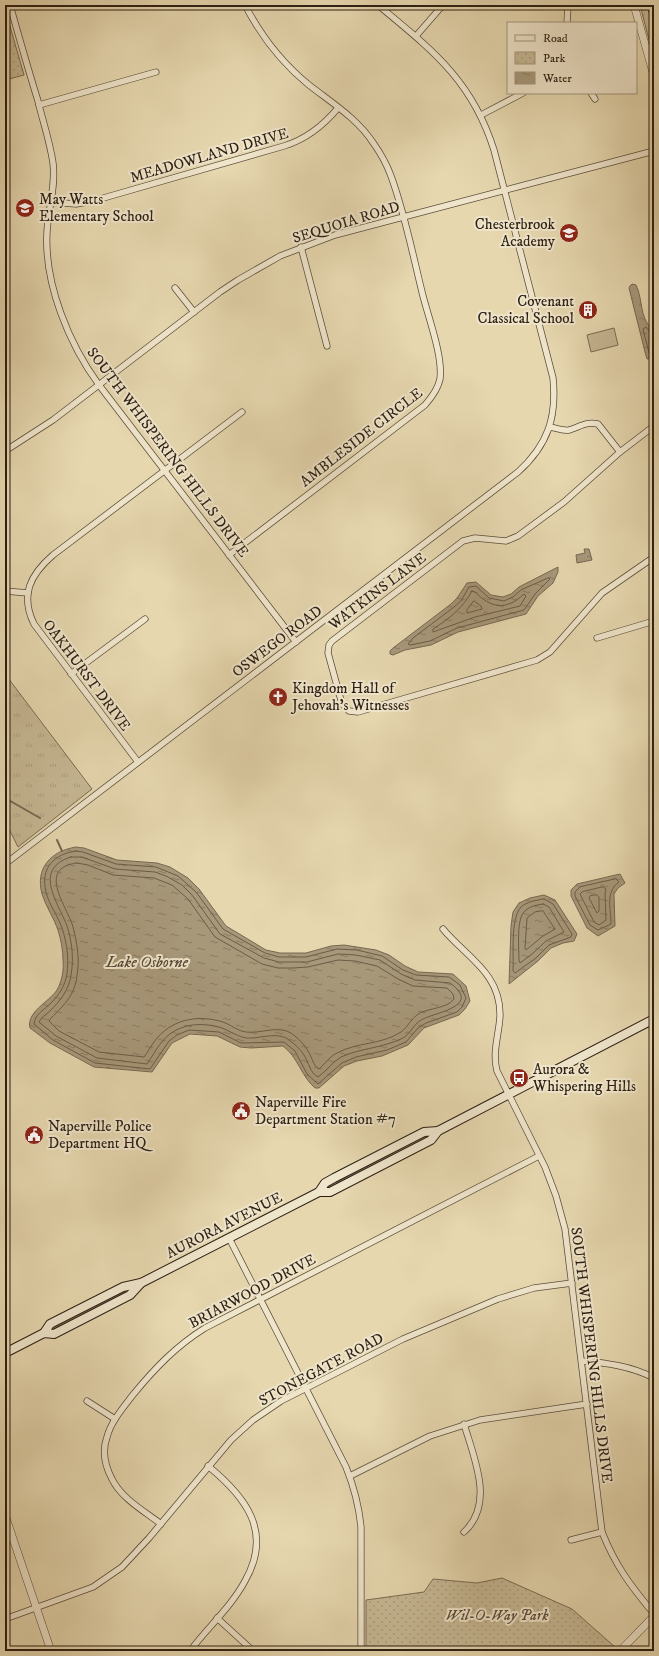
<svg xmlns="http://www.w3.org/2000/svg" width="659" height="1656" font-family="'IM FELL DW Pica',serif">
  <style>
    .grass { fill: url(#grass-tufts); stroke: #796c54 }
    .park { fill: url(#park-dots); stroke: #796c54 }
    .pitch { fill: #c6b894; stroke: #796c54 }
    .water { fill: url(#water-ripples); stroke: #766851 }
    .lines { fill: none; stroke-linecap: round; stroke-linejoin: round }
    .shore { stroke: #6a5c46; stroke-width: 1 }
    .stream { stroke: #766851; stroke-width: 2 }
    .minor-casing { stroke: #5a4d3a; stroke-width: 7 }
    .tertiary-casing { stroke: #5a4d3a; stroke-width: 8 }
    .secondary-casing { stroke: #2c1f13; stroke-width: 10 }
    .minor { stroke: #efe5cb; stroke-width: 5.5 }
    .tertiary { stroke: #efe5cb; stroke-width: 7 }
    .secondary { stroke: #efe5cb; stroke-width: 8 }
    .labels { text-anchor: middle; stroke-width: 4; stroke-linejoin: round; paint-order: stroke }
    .street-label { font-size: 15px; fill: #2c1f13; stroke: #efe5cb }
    .poi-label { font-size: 15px; fill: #2c1f13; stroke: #efe5cb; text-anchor: start }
    .park-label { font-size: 15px; font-style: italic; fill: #5a4d3a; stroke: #efe5cb }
    .water-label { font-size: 16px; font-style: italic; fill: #574937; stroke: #efe5cb }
  </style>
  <defs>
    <pattern id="grass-tufts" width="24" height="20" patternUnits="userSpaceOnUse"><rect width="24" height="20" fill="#c6b894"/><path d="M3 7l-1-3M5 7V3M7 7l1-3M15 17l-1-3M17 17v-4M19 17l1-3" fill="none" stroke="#aa9e7f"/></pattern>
    <pattern id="park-dots" width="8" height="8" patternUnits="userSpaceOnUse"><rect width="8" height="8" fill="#c6b894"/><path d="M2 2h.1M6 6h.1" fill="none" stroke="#aa9e7f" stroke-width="1.8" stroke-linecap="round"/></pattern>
    <pattern id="water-ripples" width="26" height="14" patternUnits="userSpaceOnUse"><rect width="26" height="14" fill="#a7987a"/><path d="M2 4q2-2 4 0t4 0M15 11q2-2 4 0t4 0" fill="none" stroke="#887b63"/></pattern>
  </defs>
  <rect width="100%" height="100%" fill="#e6d7af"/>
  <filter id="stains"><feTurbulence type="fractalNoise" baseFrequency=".005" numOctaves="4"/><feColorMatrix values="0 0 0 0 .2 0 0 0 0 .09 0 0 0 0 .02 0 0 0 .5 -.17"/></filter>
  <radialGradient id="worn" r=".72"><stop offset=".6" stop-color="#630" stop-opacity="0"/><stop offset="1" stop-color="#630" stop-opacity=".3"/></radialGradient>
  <!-- grass -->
  <g class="grass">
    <path d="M640 5H647L654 28V59Z"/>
    <path d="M5 674 92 789 18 847 5 821Z"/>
    <path d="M427 1135V1137L329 1188 328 1187Z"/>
    <path d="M126 1290 127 1291 53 1330 52 1329Z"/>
  </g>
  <!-- park -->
  <g class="park">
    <path d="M5 9 24 75 5 80Z"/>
    <path d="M502 1578 572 1609 615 1647 612 1651H366V1600L424 1592 433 1579 477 1583Z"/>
  </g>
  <!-- pitch -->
  <path class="pitch" d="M614 328 618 345 591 352 587 335Z"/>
  <!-- water -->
  <g class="water">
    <path d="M632 284 636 285C642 297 640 311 647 323 649 326 652 328 654 330V358L647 359 645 352 629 288 630 286Z"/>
    <path d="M584 549H589L592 560 577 563 576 555 585 553Z"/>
    <path d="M558 567V572L553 583 538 596 526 614 458 632 431 645 405 650 393 655 390 654V651L393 648 451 604 457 598 467 583 476 582 491 595 503 597 511 594 519 587Z"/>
    <path d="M76 847 84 848 117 860 157 863 170 867 188 878 199 889 226 926 266 950 280 953H306L331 946 344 945 376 950 389 955 405 966 418 972 453 974 466 986 470 1001 465 1009 459 1015 424 1028 408 1045 382 1056 357 1061 344 1066 319 1088H315C301 1076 298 1057 283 1046L251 1048 240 1047 217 1036 190 1034 172 1043 152 1072 94 1067 50 1043 30 1028C26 1012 49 1002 57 990 62 981 64 970 63 960 63 950 61 940 58 930 54 918 46 907 42 894 35 868 51 851 76 847Z"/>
    <path d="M620 874 625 883 618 888 614 894 615 926 598 936 587 928 571 896V890L577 884Z"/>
    <path d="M544 895 555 900 577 934 574 941 563 943 551 948 538 961 509 984 511 926 513 912 519 903 530 898Z"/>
  </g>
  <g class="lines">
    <!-- shore -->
    <g class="shore">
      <path d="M654 332H650L646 327 643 329 649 353 654 354"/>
      <path d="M549 578 550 579 535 594 524 610 457 628 430 641 410 645 408 644 413 638 454 607 461 601 469 587 476 586 489 598 504 601 513 597 521 590Z"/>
      <path d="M472 591 475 592C491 608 506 611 524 594L526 596 520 606 475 617 433 632V629C449 619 463 608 472 591Z"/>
      <path d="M474 601 481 606 482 609 467 613V610Z"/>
      <path d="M76 851 83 852 116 864 156 867 178 876 196 892 223 929 265 953 279 957H306L337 949 357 950 382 956 403 970 416 975 449 977 460 985 466 998 462 1007 457 1012 426 1023 418 1028 406 1042 387 1050 356 1057 342 1063 318 1084 307 1074 295 1051 284 1042 241 1043 219 1032 189 1030 177 1035 169 1041 150 1069 95 1063 53 1040 34 1024C35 1014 44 1010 51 1003 59 995 65 986 67 974 69 959 67 943 62 928 58 916 49 905 46 892 40 868 54 854 76 851Z"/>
      <path d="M71 857H82L115 869 155 872 166 876 182 885 192 895 220 934 264 958 279 962H307L338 954 356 955 380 960 401 974 415 980 450 983C482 1006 437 1012 423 1019 414 1023 411 1033 403 1038 383 1048 361 1048 341 1057 332 1062 327 1071 318 1077 310 1073 309 1063 304 1055 300 1049 295 1044 289 1040 278 1031 260 1039 247 1038 238 1037 230 1031 222 1028 200 1021 175 1024 161 1043 156 1049 152 1057 147 1064L97 1058 56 1036 39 1022C41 1017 46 1015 50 1011 60 1001 69 990 71 975 74 959 72 941 67 926 58 902 32 869 71 857Z"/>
      <path d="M77 863 88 865 113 875 154 878 172 885 188 899 215 937 262 964 278 968H293L308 967 338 960 355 961 377 966 398 979 413 986 447 988 453 994 454 999C448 1008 430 1008 420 1013 411 1018 408 1027 401 1032 381 1045 357 1042 337 1053 329 1057 325 1064 319 1069 313 1066 312 1057 308 1051 304 1044 298 1038 291 1033 278 1025 260 1034 246 1032 238 1031 231 1025 223 1022 200 1015 175 1018 158 1037 152 1043 149 1051 144 1057L99 1052 59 1031 49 1021C51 1017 56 1014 59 1010 69 1000 76 989 77 975 80 959 77 943 73 927 67 906 36 868 77 863Z"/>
      <path d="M616 879 619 882C605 892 611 909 611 924L598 930 590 925 575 896V892L580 887Z"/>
      <path d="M603 887 606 889 605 894 606 920 599 925 594 922 580 894 582 892Z"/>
      <path d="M597 895 599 897V911L597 913 589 898 590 896Z"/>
      <path d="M544 899 553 904 572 934 571 937 549 945 536 958 515 973 513 971C514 956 510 919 521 907 526 902 537 900 544 899Z"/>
      <path d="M543 904 549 907 564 932 546 941 532 954 520 963 519 961C519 949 516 918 525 911 530 906 537 905 543 904Z"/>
      <path d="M543 911 555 929 543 936 526 950 525 948 527 918 535 912Z"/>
    </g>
    <!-- stream -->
    <g class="stream">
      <path d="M5 798 40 818"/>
      <path d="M57 840 62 851"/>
    </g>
    <!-- minor casing -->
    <g class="minor-casing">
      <g id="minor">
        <path d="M10 5C19 37 28 69 38 101 43 122 50 142 53 163 56 187 48 209 47 232 44 284 69 344 99 385L296 642"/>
        <path d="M567 23 568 5"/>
        <path d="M416 36 443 5"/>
        <path d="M591 93 595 99"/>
        <path d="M39 105 156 72"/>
        <path d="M481 115 523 93"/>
        <path d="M51 202 76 204 93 201 284 146C307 139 323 126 338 108"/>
        <path d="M301 247 327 346"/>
        <path d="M175 288 194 312"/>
        <path d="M654 426 620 452 564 502 518 536 506 541 475 538 463 541 332 641 329 645 328 653 342 704 349 711 358 712 537 660 550 652 602 593 654 557"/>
        <path d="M550 427C556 428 563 431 569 430 580 427 586 421 598 424L620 452"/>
        <path d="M5 451 53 420 220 292 238 280 280 256 335 235 654 151"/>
        <path d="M229 555 425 405C432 397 438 389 440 379 443 357 429 319 423 296 413 256 405 214 391 176 387 165 381 154 374 144 358 119 332 103 309 85 282 63 261 36 245 5"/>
        <path d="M5 591 28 593"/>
        <path d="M597 638 654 621"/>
        <path d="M71 674 145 619"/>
        <path d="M138 762 34 624C20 595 30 575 53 555L242 412"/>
        <path d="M5 864 518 472C548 445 557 417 553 378L494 150C472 80 432 50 378 5"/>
        <path d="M443 929C466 957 501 973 500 1016 499 1035 492 1052 497 1071L545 1167 556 1196 565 1229 602 1532C616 1567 631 1586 654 1614"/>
        <path d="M229 1238 346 1467C354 1487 359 1506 361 1527V1651"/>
        <path d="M582 1361C607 1363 631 1366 654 1378"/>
        <path d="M87 1401 115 1419"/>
        <path d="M350 1476 430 1436 480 1420 587 1404"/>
        <path d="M161 1524C144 1511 121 1498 112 1479 105 1466 102 1451 107 1437 111 1422 122 1409 132 1396 154 1369 176 1346 205 1328L539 1156"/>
        <path d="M464 1532C495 1504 474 1458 464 1424"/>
        <path d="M571 1540 602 1532"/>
        <path d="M217 1618 251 1649"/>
        <path d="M5 1619 93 1587 122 1567 149 1538 231 1440 253 1420 281 1401 403 1339 498 1299 534 1288 572 1283"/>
        <path d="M190 1651C208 1627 231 1607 245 1581 273 1532 246 1497 208 1466"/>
      </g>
    </g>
    <!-- tertiary casing -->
    <g class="tertiary-casing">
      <g id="tertiary">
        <path d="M634 5 654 76"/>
        <path d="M651 5 654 18"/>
        <path d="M5 1515 51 1651"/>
        <path d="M620 1651 654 1616"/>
      </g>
    </g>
    <!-- secondary casing -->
    <g class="secondary-casing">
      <g id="secondary">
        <path d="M319 1192H330L431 1140 438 1131"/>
        <path d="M44 1333 50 1324 123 1287 141 1283 319 1192 325 1183 334 1178 424 1132 438 1131 654 1019"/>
        <path d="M5 1353 44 1333 54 1334 130 1295 141 1283"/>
      </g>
    </g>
    <!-- minor -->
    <use href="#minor" class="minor"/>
    <!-- tertiary -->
    <use href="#tertiary" class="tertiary"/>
    <!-- secondary -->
    <use href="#secondary" class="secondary"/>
  </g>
  <!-- icons -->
  <defs>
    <g id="school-disc" transform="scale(1)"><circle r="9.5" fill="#8f2418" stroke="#efe5cb"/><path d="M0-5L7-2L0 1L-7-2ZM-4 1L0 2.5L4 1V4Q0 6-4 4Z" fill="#fff"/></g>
    <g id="building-disc" transform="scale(1)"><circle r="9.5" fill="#8f2418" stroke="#efe5cb"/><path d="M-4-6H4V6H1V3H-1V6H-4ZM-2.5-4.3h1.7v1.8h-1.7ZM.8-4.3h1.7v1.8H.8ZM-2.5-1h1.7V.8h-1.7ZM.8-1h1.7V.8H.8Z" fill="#fff"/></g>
    <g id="church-disc" transform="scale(1)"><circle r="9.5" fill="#8f2418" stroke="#efe5cb"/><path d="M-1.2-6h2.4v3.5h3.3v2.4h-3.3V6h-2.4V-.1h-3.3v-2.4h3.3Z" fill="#fff"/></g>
    <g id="bus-disc" transform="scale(1)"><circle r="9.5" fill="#8f2418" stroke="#efe5cb"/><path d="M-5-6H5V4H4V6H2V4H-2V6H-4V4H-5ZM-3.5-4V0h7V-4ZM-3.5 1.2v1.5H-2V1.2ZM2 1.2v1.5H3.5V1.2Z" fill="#fff"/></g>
    <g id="civic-disc" transform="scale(1)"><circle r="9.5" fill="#8f2418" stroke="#efe5cb"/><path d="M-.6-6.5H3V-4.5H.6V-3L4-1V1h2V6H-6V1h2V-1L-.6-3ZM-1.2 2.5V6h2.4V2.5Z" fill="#fff"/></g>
  </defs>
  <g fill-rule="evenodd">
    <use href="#school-disc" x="25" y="208"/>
    <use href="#school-disc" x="569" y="233"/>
    <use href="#building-disc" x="588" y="310"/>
    <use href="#church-disc" x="278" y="697"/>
    <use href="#bus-disc" x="519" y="1078"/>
    <use href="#civic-disc" x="241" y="1111"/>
    <use href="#civic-disc" x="34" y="1135"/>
  </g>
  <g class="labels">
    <!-- street labels -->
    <g class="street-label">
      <text transform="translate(209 155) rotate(-16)" y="5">MEADOWLAND DRIVE</text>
      <text transform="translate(346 222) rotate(-17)" y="5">SEQUOIA ROAD</text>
      <text transform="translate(361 437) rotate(-38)" y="5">AMBLESIDE CIRCLE</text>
      <text transform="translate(168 452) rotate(53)" y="5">SOUTH WHISPERING HILLS DRIVE</text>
      <text transform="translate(377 591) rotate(-37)" y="5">WATKINS LANE</text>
      <text transform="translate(277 641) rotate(-37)" y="5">OSWEGO ROAD</text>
      <text transform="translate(87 675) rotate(53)" y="5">OAKHURST DRIVE</text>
      <text transform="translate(224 1225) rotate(-27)" y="5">AURORA AVENUE</text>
      <text transform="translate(252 1291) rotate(-28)" y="5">BRIARWOOD DRIVE</text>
      <text transform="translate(592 1355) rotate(83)" y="5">SOUTH WHISPERING HILLS DRIVE</text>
      <text transform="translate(321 1369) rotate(-28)" y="5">STONEGATE ROAD</text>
    </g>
    <!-- poi labels -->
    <g class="poi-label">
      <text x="39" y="204">May Watts<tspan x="39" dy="17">Elementary School</tspan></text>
      <text x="555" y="229" text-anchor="end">Chesterbrook<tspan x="555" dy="17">Academy</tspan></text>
      <text x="574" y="306" text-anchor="end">Covenant<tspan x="574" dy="17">Classical School</tspan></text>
      <text x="292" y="693">Kingdom Hall of<tspan x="292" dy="17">Jehovah's Witnesses</tspan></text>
      <text x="533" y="1074">Aurora &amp;<tspan x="533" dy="17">Whispering Hills</tspan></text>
      <text x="255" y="1107">Naperville Fire<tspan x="255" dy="17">Department Station #7</tspan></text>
      <text x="48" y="1131">Naperville Police<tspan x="48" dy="17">Department HQ</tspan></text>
    </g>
    <!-- park labels -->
    <g class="park-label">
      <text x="497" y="1620">Wil-O-Way Park</text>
    </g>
    <!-- water labels -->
    <g class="water-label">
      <text x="147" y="967">Lake Osborne</text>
    </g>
  </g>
  <!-- margin -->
  <rect width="659" height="1656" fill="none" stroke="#e6d7af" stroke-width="20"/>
  <rect x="6" y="6" width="647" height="1644" fill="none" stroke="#2c1f13" stroke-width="2"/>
  <rect x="10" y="10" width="639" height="1636" fill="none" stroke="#2c1f13"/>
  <!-- legend -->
  <rect x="507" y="22" width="130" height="72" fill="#efe5cb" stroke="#a19681"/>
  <rect x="515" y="35" width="20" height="6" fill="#efe5cb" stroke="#a19681"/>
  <text x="543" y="42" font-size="12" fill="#2c1f13">Road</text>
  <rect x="515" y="52" width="20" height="12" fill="url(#park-dots)" stroke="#a19681"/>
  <text x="543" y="62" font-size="12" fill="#2c1f13">Park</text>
  <rect x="515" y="72" width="20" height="12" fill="url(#water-ripples)" stroke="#a19681"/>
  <text x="543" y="82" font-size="12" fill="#2c1f13">Water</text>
  <rect width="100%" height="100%" filter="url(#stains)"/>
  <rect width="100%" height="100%" fill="url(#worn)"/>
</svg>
